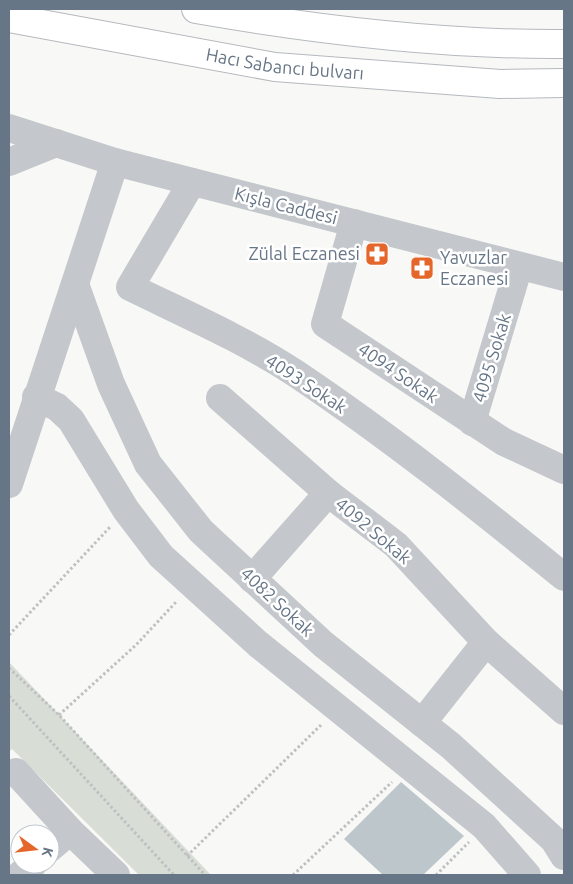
<svg xmlns="http://www.w3.org/2000/svg" width="573" height="884" font-family="Ubuntu,sans-serif">
  <style>
    .green { fill: #d8ded5 }
    .water { fill: #bcc6cb }
    .lines { fill: none; stroke-linecap: round; stroke-linejoin: round }
    .major-casing { stroke: #b5b9be; stroke-width: 30 }
    .path { stroke: #bec0c3; stroke-width: 3; stroke-dasharray: 2.5 2.5; stroke-linecap: butt }
    .minor { stroke: #c4c7cb; stroke-width: 28 }
    .major { stroke: #fff; stroke-width: 28 }
    .labels { text-anchor: middle; stroke-width: 5; stroke-linejoin: round; paint-order: stroke }
    .street-label { font-size: 18px; fill: #677687; stroke: #fff }
    .poi-label { font-size: 18px; fill: #677687; stroke: #fff; text-anchor: end }
  </style>
  <rect width="100%" height="100%" fill="#f8f9f6"/>
  <!-- green -->
  <path class="green" d="M9 662 211 875H139L12 749 9 752Z"/>
  <!-- water -->
  <path class="water" d="M401 782 464 836 423 875H383L344 839Z"/>
  <g class="lines">
    <!-- major casing -->
    <g class="major-casing">
      <g id="major">
        <path d="M196 9C317 30 441 45 564 44"/>
        <path id="s1" d="M9 18 275 67 500 84 564 83"/>
      </g>
    </g>
    <!-- path -->
    <g class="path">
      <path d="M9 635 111 526"/>
      <path d="M9 668 59 715 205 875"/>
      <path d="M9 696 174 875"/>
      <path d="M59 715 136 645 177 601"/>
      <path d="M187 856 321 725"/>
      <path d="M293 875 392 782"/>
      <path d="M436 875 469 842"/>
    </g>
    <!-- minor -->
    <g class="minor">
      <path d="M9 128 115 162 564 277"/>
      <path d="M9 162 56 143"/>
      <path d="M192 182 130 287C185 314 243 339 295 373 389 436 477 506 564 577"/>
      <path d="M354 223 325 324 504 442 564 470"/>
      <path d="M75 284 111 384 148 464 201 531 323 644 451 746 554 840 564 856"/>
      <path d="M36 397 57 407 71 420 126 510 161 556 258 644 484 826 527 875"/>
      <path d="M220 398 328 493 396 545 486 642 564 711"/>
      <path d="M472 422 519 266"/>
      <path d="M9 484 115 162"/>
      <path d="M252 579 328 493"/>
      <path d="M422 723 486 642"/>
      <path d="M16 772 70 831 116 875"/>
      <path d="M50 848 70 831"/>
      <path d="M20 875 33 864"/>
    </g>
    <!-- major -->
    <use href="#major" class="major"/>
  </g>
  <!-- icons -->
  <defs>
    <g id="pharmacy-square" transform="scale(1.25)"><rect x="-9" y="-9" width="18" height="18" rx="4" fill="#e4662a" stroke="#fff"/><path d="M-2-6h4v4h4v4h-4v4h-4v-4h-4v-4h4Z" fill="#fff"/></g>
  </defs>
  <g fill-rule="evenodd">
    <use href="#pharmacy-square" x="377" y="254"/>
    <use href="#pharmacy-square" x="422" y="268"/>
  </g>
  <g class="labels">
    <!-- street labels -->
    <g class="street-label">
      <text dy="6" stroke="none"><textPath href="#s1" startOffset="280">Hacı Sabancı bulvarı</textPath></text>
      <text transform="translate(286 206) rotate(14)" y="6">Kışla Caddesi</text>
      <text transform="translate(492 358) rotate(-73)" y="6">4095 Sokak</text>
      <text transform="translate(398 373) rotate(34)" y="6">4094 Sokak</text>
      <text transform="translate(306 384) rotate(33)" y="6">4093 Sokak</text>
      <text transform="translate(373 531) rotate(40)" y="6">4092 Sokak</text>
      <text transform="translate(277 602) rotate(43)" y="6">4082 Sokak</text>
    </g>
    <!-- poi labels -->
    <g class="poi-label">
      <text x="360" y="260">Zülal Eczanesi</text>
      <text x="440" y="264" text-anchor="start">Yavuzlar<tspan x="440" dy="21">Eczanesi</tspan></text>
    </g>
  </g>
  <!-- border -->
  <rect width="573" height="884" fill="none" stroke="#677687" stroke-width="20"/>
  <!-- north arrow -->
  <g transform="translate(35 849) rotate(105)"><circle r="24" fill="#ffffff" stroke="#c2c8cf"/>
  <path d="M0-4L9 19L0 12L-9 19Z" fill="#e4662a"/>
  <text y="-8" font-size="14" font-weight="bold" text-anchor="middle" fill="#677687">K</text>
  </g>
</svg>
